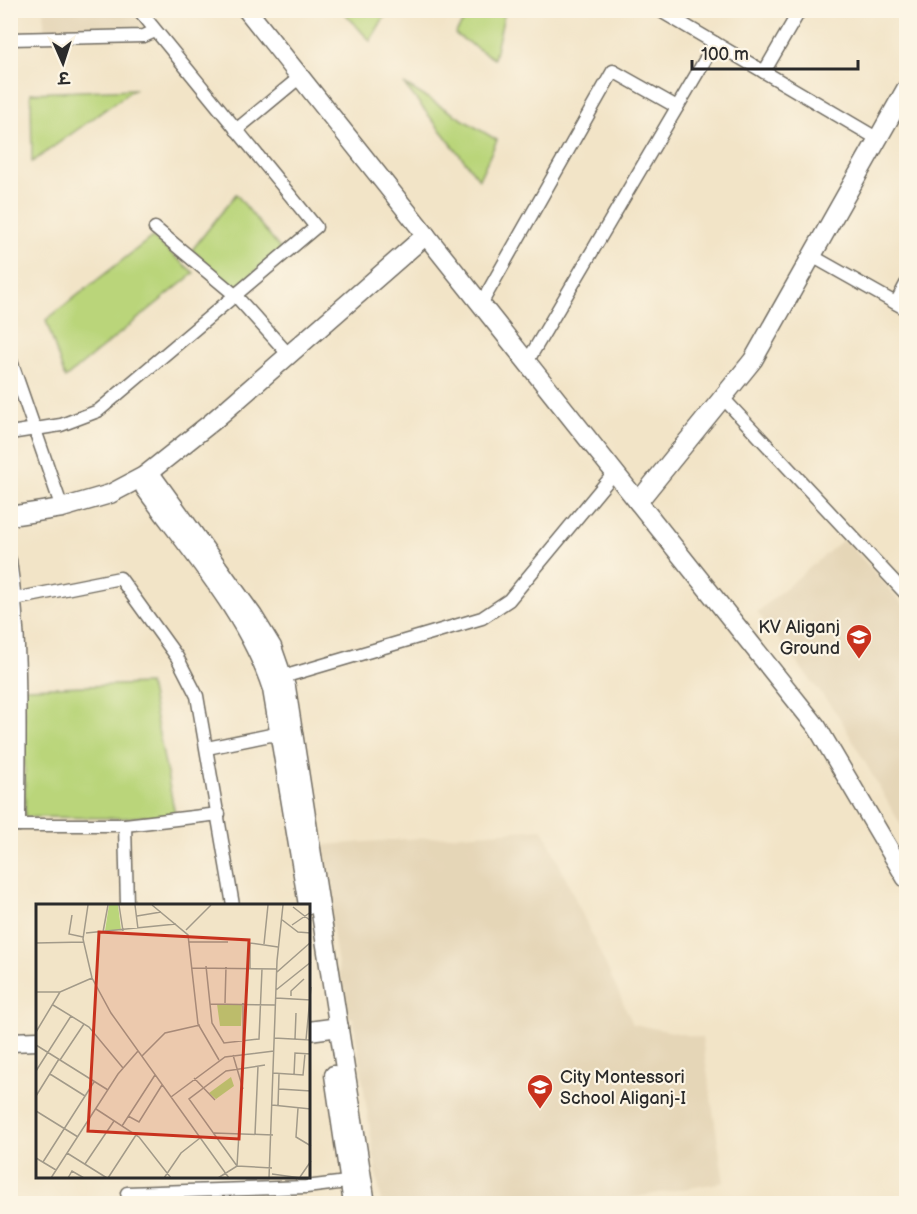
<svg xmlns="http://www.w3.org/2000/svg" width="917" height="1214" font-family="'Balsamiq Sans','Playpen Sans Deva',sans-serif">
  <style>
    .built { fill: #e5d6b7 }
    .green { fill: #bad57a; stroke: #728052; stroke-width: 1.5 }
    .lines { fill: none; stroke-linecap: round; stroke-linejoin: round }
    .street-casing { stroke: #716c62; stroke-width: 15 }
    .secondary-casing { stroke: #716c62; stroke-width: 21 }
    .street { stroke: #fff; stroke-width: 12 }
    .secondary { stroke: #fff; stroke-width: 18 }
    .labels { text-anchor: middle; stroke-width: 4.5; stroke-linejoin: round; paint-order: stroke }
    .poi-label { font-size: 18px; fill: #2b2b2b; stroke: #fcf5e5; text-anchor: end }
    .inset-road { fill: none; stroke: #a29a89; stroke-width: 1.5 }
    .view { fill: #c8321e; fill-opacity: 0.15; stroke: #c8321e; stroke-width: 3 }
    .inset-edge { fill: none; stroke: #2b2b2b; stroke-width: 3 }
  </style>
  <rect width="100%" height="100%" fill="#fcf5e5"/>
  <filter id="ink" filterUnits="userSpaceOnUse"><feTurbulence type="fractalNoise" baseFrequency=".0167" numOctaves="2"/><feDisplacementMap in="SourceGraphic" scale="12" xChannelSelector="R" yChannelSelector="G"/><feConvolveMatrix kernelMatrix="1 2 1 2 8 2 1 2 1" color-interpolation-filters="sRGB"/></filter>
  <filter id="wash" filterUnits="userSpaceOnUse"><feTurbulence type="fractalNoise" baseFrequency=".008" numOctaves="4" result="noise"/><feDisplacementMap in="SourceGraphic" scale="24" xChannelSelector="R" yChannelSelector="G"/><feGaussianBlur stdDeviation="1.35" result="paint"/><feColorMatrix in="noise" values="0 0 0 0 0 0 0 0 0 0 0 0 0 0 0 0 0 1.4 0 .05"/><feComposite in="paint" operator="in"/></filter>
  <g filter="url(#wash)">
    <rect width="100%" height="100%" fill="#f2e4c7"/>
    <!-- built -->
    <g class="built">
      <path d="M44 11H132L144 27 44 31Z"/>
      <path d="M844 539 906 607V834L838 715 757 612Z"/>
      <path d="M543 829 633 1024 702 1038 724 1182 601 1203H381L353 1018 346 1016 322 861 325 845Z"/>
    </g>
    <!-- green -->
    <g class="green">
      <path d="M343 11V10L388 11 370 41Z"/>
      <path d="M470 11H505L494 59 455 34Z"/>
      <path d="M404 84 497 140 479 179Z"/>
      <path d="M134 89 32 162 31 93Z"/>
      <path d="M236 194 281 250 235 288 192 250Z"/>
      <path d="M152 237 194 273 65 378 46 320Z"/>
      <path d="M149 684 175 814 122 818 25 817 24 688Z"/>
    </g>
  </g>
  <g filter="url(#ink)">
    <g class="lines">
      <!-- street casing -->
      <g class="street-casing">
        <g id="street">
          <path d="M659 10 878 139"/>
          <path d="M10 39 144 36 155 31"/>
          <path d="M764 72 800 10"/>
          <path d="M236 130 300 77"/>
          <path d="M155 228 235 295 289 355"/>
          <path d="M812 256 906 309"/>
          <path d="M896 303 906 284"/>
          <path d="M481 304 613 71 677 107"/>
          <path d="M10 358 62 508"/>
          <path d="M527 362 715 43"/>
          <path d="M723 398 906 594"/>
          <path d="M10 433 61 425 98 411 316 227 139 10"/>
          <path d="M10 560C23 647 19 737 19 825"/>
          <path d="M10 600 120 578 177 657 197 696 233 905"/>
          <path d="M276 679 482 618 509 600 615 472"/>
          <path d="M207 748 285 732"/>
          <path d="M10 825H125L219 814"/>
          <path d="M125 825 127 905"/>
          <path d="M127 1193 306 1187 355 1181"/>
        </g>
      </g>
      <!-- secondary casing -->
      <g class="secondary-casing">
        <g id="secondary">
          <path d="M247 10 817 727 906 878"/>
          <path d="M638 502 753 360 906 89"/>
          <path d="M10 516 62 508 110 494 144 476 212 422 426 235"/>
          <path d="M308 905 272 689C248 614 191 552 145 488L144 476 154 479 253 616 272 647 286 687 366 1204"/>
          <path d="M309 1031 339 1027"/>
          <path d="M10 1042 38 1041"/>
          <path d="M334 1075 353 1204"/>
        </g>
      </g>
      <!-- street -->
      <use href="#street" class="street"/>
      <!-- secondary -->
      <use href="#secondary" class="secondary"/>
    </g>
  </g>
  <!-- icons -->
  <defs>
    <g id="school-pin" transform="scale(1.35)"><path d="M0 17L-7.5 6A9.5 9.5 0 1 1 7.5 6Z" fill="#c8321e" stroke="#fcf5e5"/><path d="M0-5L7-2L0 1L-7-2ZM-4 1L0 2.5L4 1V4Q0 6-4 4Z" fill="#fff"/></g>
  </defs>
  <g fill-rule="evenodd">
    <use href="#school-pin" x="859" y="637"/>
    <use href="#school-pin" x="540" y="1087"/>
  </g>
  <g class="labels">
    <!-- poi labels -->
    <g class="poi-label">
      <text x="840" y="633">KV Aliganj<tspan x="840" dy="21">Ground</tspan></text>
      <text x="560" y="1083" text-anchor="start">City Montessori<tspan x="560" dy="21">School Aliganj-I</tspan></text>
    </g>
  </g>
  <!-- overview -->
  <g transform="translate(36 904)">
    <rect width="274" height="274" fill="#f2e4c7"/>
    <path d="M73 1H82L85 26 69 27ZM181 100 206 101 205 122H184ZM195 173 198 182 180 195 173 189Z" fill="#bad57a"/>
    <path class="inset-road" d="M52 1 47 35 56 74 75 109 193 274M83 1 87 27M99 1 102 25M116 1 152 31 162 120 183 156M257 3 275 17M36 11 33 30 47 33M101 12 125 8M245 15 262 28 275 29M256 21 275 8M150 26 175 1M67 28 72 1M50 29 140 20M153 38H192M0 39 48 38M228 40 232 1M170 62 176 119 188 139 223 135 226 65M156 64 241 65M214 64V39L242 43M241 68 275 38M240 86 275 58M0 88H24L56 74M255 92V87L268 75M240 94 275 96M189 99 190 63M174 100 239 101M17 101 53 123 87 164M0 128 24 88M238 134 275 136M259 135 260 109M270 136 275 83M0 141 72 186M207 150V99M197 151 207 185M106 152 129 129 164 121M24 156 48 120M0 167 35 112M237 169 267 171 269 150M14 170 49 192M258 171 259 149 275 150M158 174 179 196M243 185 275 187M0 192 23 155M135 193 189 153 238 147M236 201 275 205M242 202 243 170M262 204 260 233 275 242M60 205 103 233 135 274M0 207 42 233M92 212 103 218 126 181M86 222 119 171M178 229 237 231M219 230 222 162M31 249 71 274M0 254 20 266M7 258 58 178M49 260 78 217M201 262 153 195 190 167 229 161M201 262 203 229M236 270 265 274M264 273 275 257M15 274 82 170 102 147M32 274 36 267 48 274M72 274 100 231M128 274 145 249 164 234M182 274 201 262 236 264M233 274 241 57 247 1"/>
    <path class="view" d="M63 28 213 36 203 235 52 227Z"/>
    <rect width="274" height="274" class="inset-edge"/>
  </g>
  <!-- margin -->
  <rect width="917" height="1214" fill="none" stroke="#fcf5e5" stroke-width="36"/>
  <!-- north arrow -->
  <g transform="translate(63 63) rotate(177)" stroke="#fcf5e5" stroke-width="4.5" paint-order="stroke">
  <path d="M0-4.5L10 22L0 15L-10 22Z" fill="#2b2b2b"/>
  <text y="-9" font-size="16" font-weight="bold" text-anchor="middle" fill="#2b2b2b">उ</text>
  </g>
  <!-- scale -->
  <path d="M692 60v9h166v-9" fill="none" stroke="#2b2b2b" stroke-width="3"/>
  <text x="701" y="60" font-size="18" fill="#2b2b2b" stroke="#fcf5e5" stroke-width="4.5" paint-order="stroke">100 m</text>
</svg>
